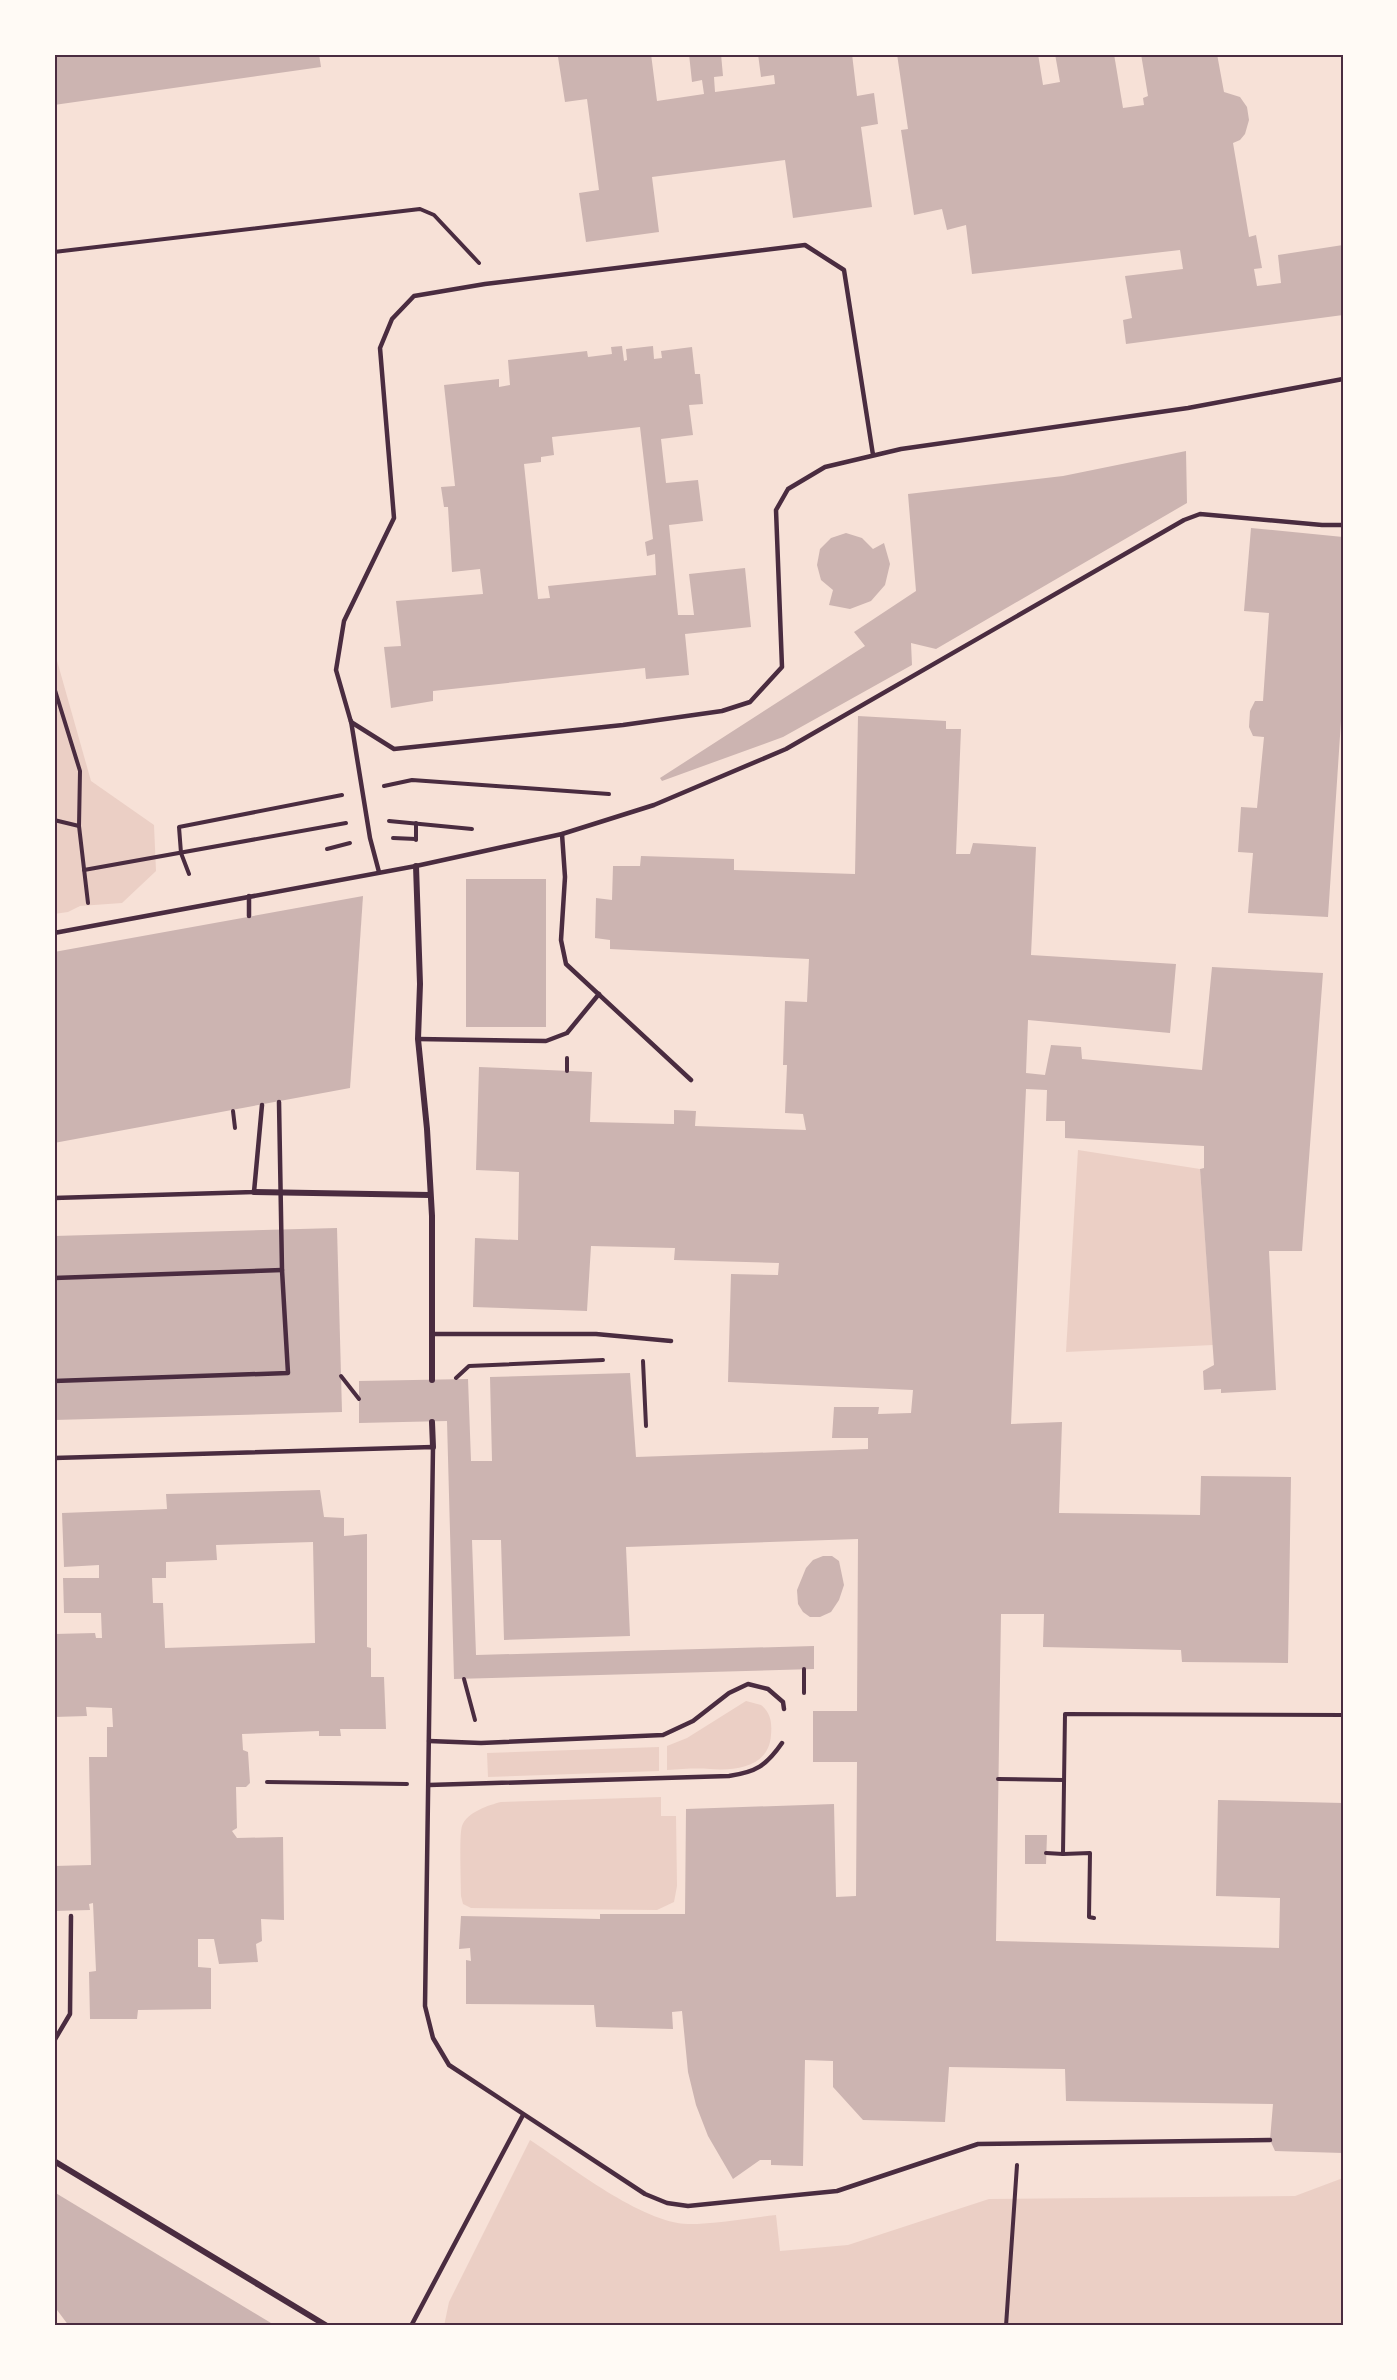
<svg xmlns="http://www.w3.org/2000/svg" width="1397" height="2380" font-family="Mulish,sans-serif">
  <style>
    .green { fill: #ebcfc5 }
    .building { fill: #ccb4b1; fill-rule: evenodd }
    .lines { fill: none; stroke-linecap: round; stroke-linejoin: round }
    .path { stroke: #4a2c40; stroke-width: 4 }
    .service { stroke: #4a2c40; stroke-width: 4.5 }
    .minor { stroke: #4a2c40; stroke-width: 6 }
    .neatline { fill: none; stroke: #4a2c40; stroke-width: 2 }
  </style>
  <rect width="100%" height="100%" fill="#f7e1d7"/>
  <!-- green -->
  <g class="green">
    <path d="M54 650 91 781 154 825 156 871 122 903 80 906 68 912 54 914Z"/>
    <path d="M1078 1150 1200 1169 1213 1345 1066 1352Z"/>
    <path d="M746 1701 761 1705C771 1713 772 1723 771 1735 769 1767 736 1771 710 1769 696 1768 682 1769 667 1770V1746L687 1738Z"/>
    <path d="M659 1747V1771L488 1777 487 1753Z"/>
    <path d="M661 1797V1816H676L677 1886 674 1902 657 1910 471 1908 463 1904 461 1896C461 1883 459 1835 462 1826 467 1812 489 1805 501 1802Z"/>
    <path d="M530 2140C570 2166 642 2223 688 2224 717 2224 747 2218 776 2215L780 2251 848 2245 989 2199 1295 2196 1343 2178V2326H444L449 2302Z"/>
  </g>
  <!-- building -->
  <g class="building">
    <path d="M54 54H319L321 67 54 105Z"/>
    <path d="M577 54H651L657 101 704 94 702 80 692 82 689 54H721L723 76 714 77 715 92 775 84 774 75 761 77 758 54H852L857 96 874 93 878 124 861 127 872 207 793 218 785 160 652 177 659 232 586 242 579 193 599 190 587 99 565 102 558 57Z"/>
    <path d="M897 54H1038L1043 85 1060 82 1055 54H1114L1123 108 1144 105 1143 98 1148 96 1141 54H1217L1224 92 1240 97 1247 107 1249 120 1245 134 1240 140 1233 143 1249 237 1256 235 1262 268 1254 269 1257 286 1281 283 1278 255 1343 245V315L1126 344 1123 320 1132 318 1125 276 1183 269 1180 250 972 274 966 225 947 230 942 209 914 215 901 130 908 129Z"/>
    <path d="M622 346 624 361 627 360 626 349 653 346 654 359 662 358 661 351 692 347 695 374H700L703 404 689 405 693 435 661 439 666 483 698 480 703 521 669 525 678 615H694L689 574 745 568 751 627 685 634 689 675 646 679 645 668 433 691V701L391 708 384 647 401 646 396 601 483 594 480 569 452 572 448 507H444L441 487 455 486 444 385 499 379V387L510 385 508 360 587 351 588 357 612 354 611 347ZM640 427 653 539 645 542 647 556 655 554 656 575 548 586 550 598 538 599 524 464 541 462V457L554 455 552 437Z"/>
    <path d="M1186 451 1187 503 936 649 911 643 912 665 783 737 662 781 660 778 865 646 854 632 916 591 908 494 1063 476Z"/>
    <path d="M1251 528 1343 537V691L1328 917 1248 913 1253 853 1238 852 1241 807 1257 808 1264 737 1253 736 1249 727 1250 711 1255 701H1263L1269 613 1244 611Z"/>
    <path d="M846 533 862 538 873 549 884 543 890 564 885 585 871 601 850 609 829 605 833 590 821 580 817 565 820 549 831 538Z"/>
    <path d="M858 716 946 721V729H961L956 854H970L973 843 1036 847 1031 955 1176 964 1170 1033 1028 1020 1026 1073 1045 1075 1051 1045 1081 1047 1082 1059 1202 1070 1212 967 1323 973 1302 1251H1269L1276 1390 1221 1393V1389L1204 1390 1203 1371 1214 1365 1200 1169 1204 1168V1146L1065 1138V1121H1046L1047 1090 1026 1089 1011 1424 1062 1422 1059 1513 1200 1515 1201 1476 1291 1477 1288 1663 1182 1662 1181 1650 1043 1647 1044 1614H1001L996 1941 1279 1948 1280 1898 1216 1896 1218 1800 1343 1803V2153L1275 2151 1270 2140 1273 2104 1066 2101 1065 2069 949 2067 945 2122 863 2120 833 2087V2061L805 2060 803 2166 771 2165V2160H760L733 2179 708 2136 696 2105 688 2072 682 2011 672 2012 673 2029 596 2027 594 2005 466 2004V1960L471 1961 470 1948 459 1949 461 1916 600 1919V1914H685L686 1809 834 1804 836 1897 856 1896 857 1762H813V1711H857L858 1539 626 1547 630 1636 504 1640 501 1540H472L476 1655 814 1646V1669L454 1679 447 1421 359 1423V1381L468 1379 471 1461H492L490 1377 630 1373 636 1457 868 1449V1438H832L834 1407H879L878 1414 911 1413 913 1390 728 1382 731 1274 778 1275 779 1263 674 1260 675 1248 591 1246 587 1311 473 1307 475 1238 518 1240 519 1172 476 1170 479 1067 592 1072 590 1122 674 1124V1110L696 1111 695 1126 806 1130 803 1114 785 1113 787 1065H783L785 1001 807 1002 809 959 610 949V940L595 938 596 898 612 900 613 866H640L641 856 734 859V870L855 874Z"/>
    <rect x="466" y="879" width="80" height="148"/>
    <path d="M363 896 350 1088 54 1143V952Z"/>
    <path d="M337 1228 342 1412 54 1420V1236Z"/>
    <path d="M320 1490 324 1517 344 1518V1536L367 1534V1647L371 1648V1677H384L386 1729H340L341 1736H319V1731L242 1734 243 1750 248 1752 250 1783 246 1787H236L237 1828 232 1831 237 1838 283 1837 284 1920 261 1919 262 1941 256 1944 258 1962 219 1964 214 1939H198V1967L211 1968V2009L138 2010 137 2019H90L89 1972 96 1971 93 1903 89 1904 90 1910 54 1911V1866L91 1865 89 1757H107V1727H113L112 1708 86 1707 87 1716 54 1717V1634L95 1633 96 1638H102L101 1613H64L63 1578H99V1565L64 1567 62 1513 167 1509 166 1494ZM313 1542 315 1643 165 1648 163 1603H153L152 1578H166V1562L217 1560 216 1545Z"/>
    <path d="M823 1556H832L839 1561 844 1585 839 1600 831 1612 820 1617H810L803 1612 798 1604 797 1590 806 1568 813 1560Z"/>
    <path d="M1025 1835H1047L1046 1864H1025Z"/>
    <path d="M54 2192 276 2326H69L54 2306Z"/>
  </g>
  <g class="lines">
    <!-- path -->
    <g class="path">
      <path d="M54 252 420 209 434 215 479 263"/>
      <path d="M54 687 80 771 79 826 88 903"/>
      <path d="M384 786 412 780 609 794"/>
      <path d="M54 820 79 826"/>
      <path d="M389 821 472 829"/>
      <path d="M416 823V840"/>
      <path d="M393 838 416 839"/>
      <path d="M327 849 350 843"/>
      <path d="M84 870 346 823"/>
      <path d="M189 874 181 853 179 827 342 795"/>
      <path d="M567 1071V1058"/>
      <path d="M233 1111 235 1128"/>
      <path d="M643 1361 646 1426"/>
      <path d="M341 1376 359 1399"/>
      <path d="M456 1378 469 1366 603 1360"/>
      <path d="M804 1669V1693"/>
      <path d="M464 1679 475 1720"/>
      <path d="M998 1779 1064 1780"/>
      <path d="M267 1782 407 1784"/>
      <path d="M1046 1853 1063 1854"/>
      <path d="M1094 1918 1089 1917 1090 1853 1063 1854 1065 1714 1343 1715"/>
      <path d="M1006 2326 1017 2165"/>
    </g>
    <!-- service -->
    <g class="service">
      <path d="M873 455 844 270 805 245 485 284 414 296 392 319 380 348 394 518 344 621 336 670 351 722 394 749 623 725 722 711 750 702 782 667 776 510 788 489 825 467 901 449 1188 408 1343 379"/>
      <path d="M351 721 370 838 379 872"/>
      <path d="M562 834 565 877 561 940 566 964 691 1080"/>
      <path d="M249 896V916"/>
      <path d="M54 933 416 866 562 834 654 805 786 749 1184 520 1200 514 1322 525H1343"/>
      <path d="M418 1039 546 1041 567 1033 599 994"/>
      <path d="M54 1198 254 1192 262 1105"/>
      <path d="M54 1278 282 1270"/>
      <path d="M432 1334H596L671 1341"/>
      <path d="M54 1381 288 1373 282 1270 279 1102"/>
      <path d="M54 1458 433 1447 425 2006 433 2038 449 2065 645 2194 667 2203 688 2206 837 2191 978 2144 1270 2140"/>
      <path d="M429 1741 481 1743 663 1735 693 1721 729 1693 748 1684 768 1689 783 1702 784 1709"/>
      <path d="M429 1785 729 1776C756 1772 766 1766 782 1743"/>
      <path d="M54 2041 70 2014 71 1916"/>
      <path d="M54 2324 56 2326"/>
      <path d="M411 2326 523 2115"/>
    </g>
    <!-- minor -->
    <g class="minor">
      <path d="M416 866 420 984 418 1039 427 1129 432 1216V1380"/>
      <path d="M254 1192 430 1195"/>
      <path d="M432 1422 433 1447"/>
      <path d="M54 2161 327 2326"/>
    </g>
  </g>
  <!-- border -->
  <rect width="1397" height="2380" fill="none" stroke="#fffaf5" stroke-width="111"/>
  <rect x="56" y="56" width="1286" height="2268" class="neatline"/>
</svg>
